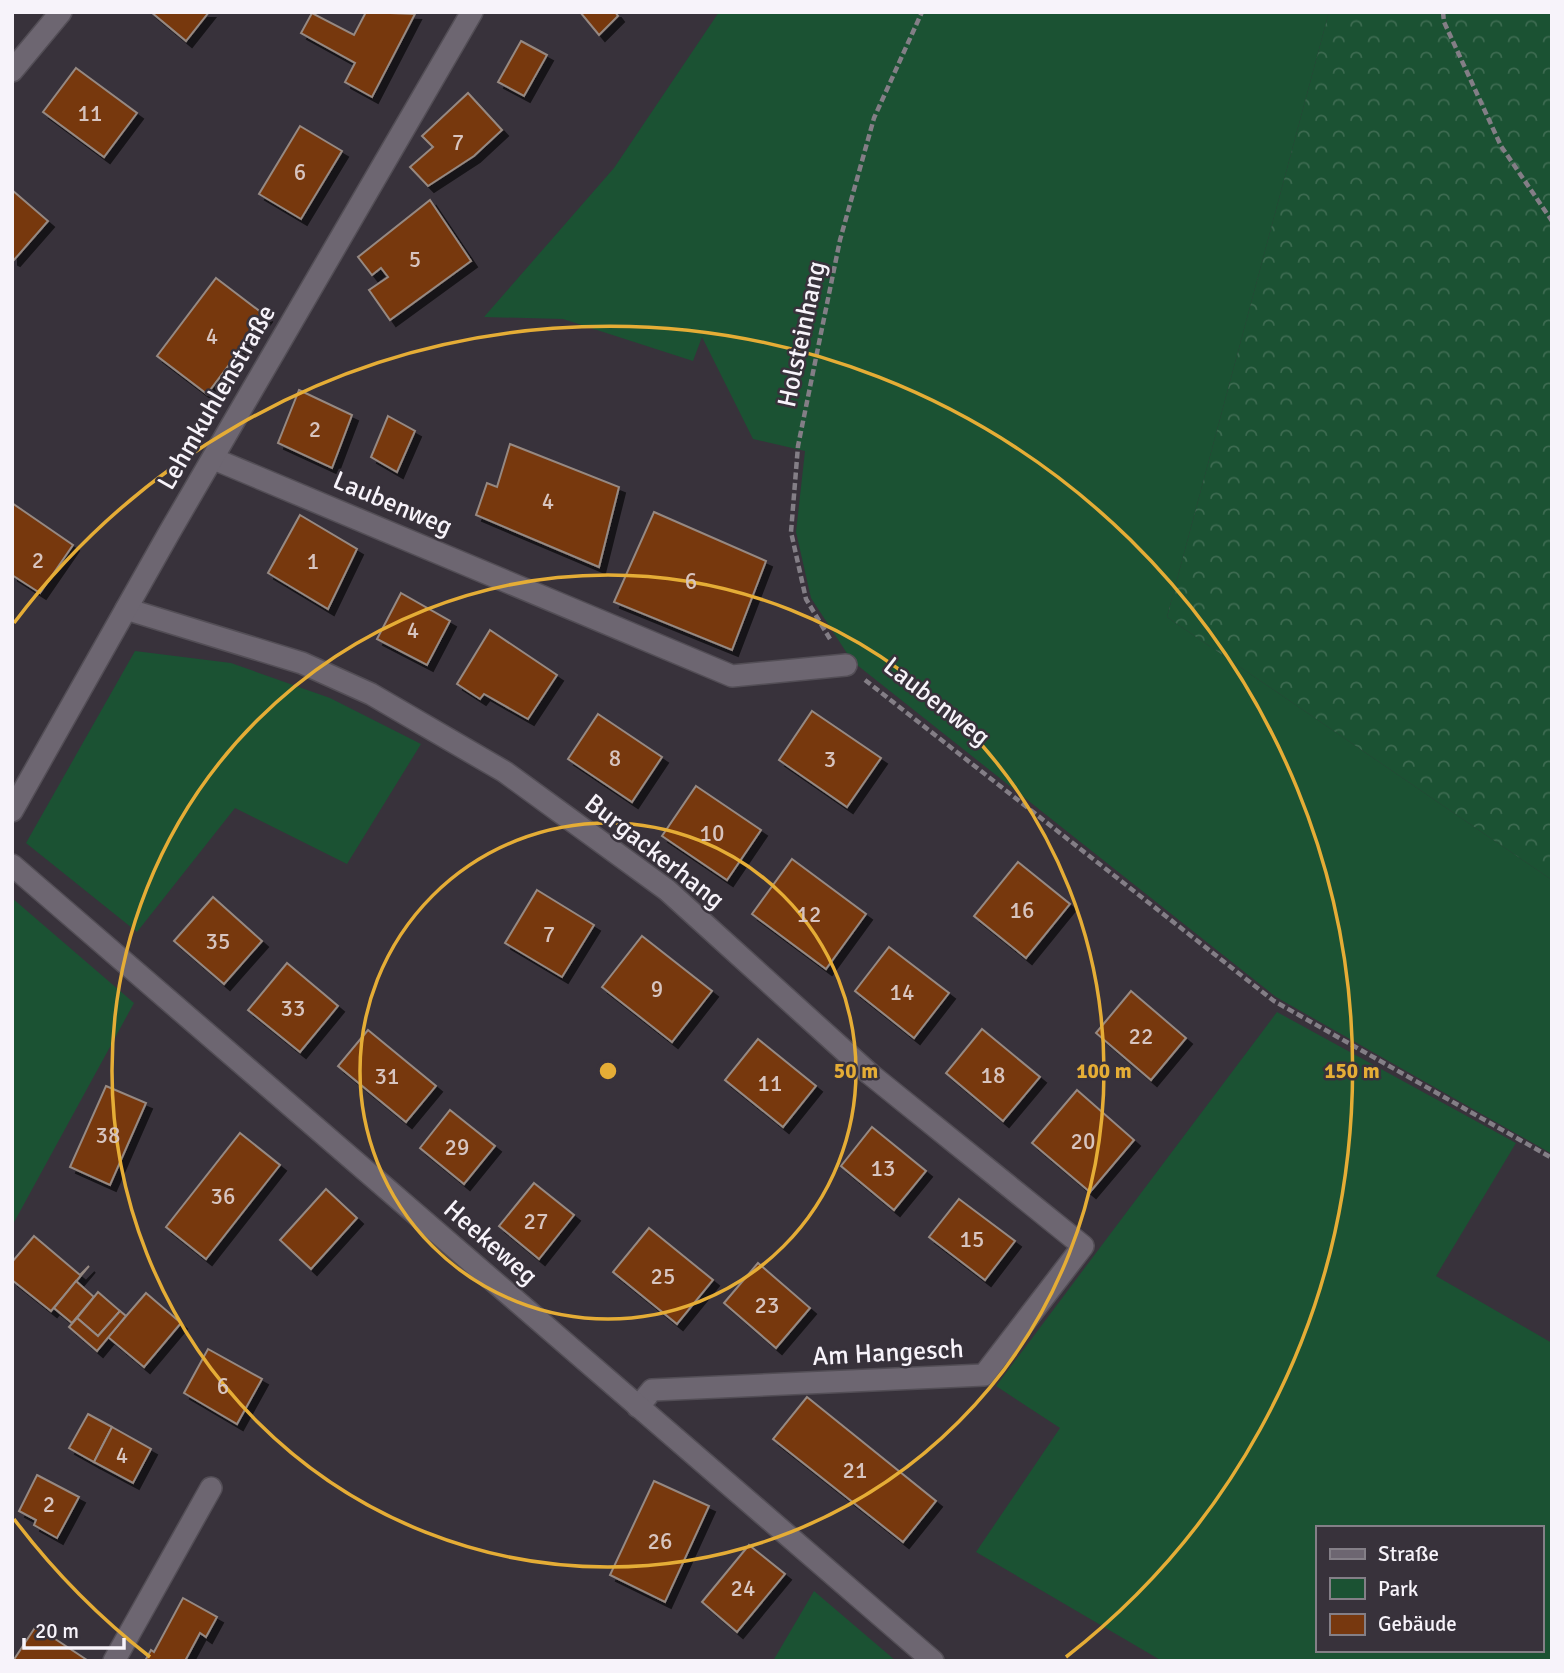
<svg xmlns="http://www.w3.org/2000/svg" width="1564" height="1673" font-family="Signika,sans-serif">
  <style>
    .green { fill: #1b5233; fill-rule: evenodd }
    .forest { fill: url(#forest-crowns) }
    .building { fill: #77380f; stroke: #968982; stroke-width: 2; filter: url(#shadow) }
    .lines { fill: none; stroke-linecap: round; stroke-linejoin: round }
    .street-casing { stroke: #534e56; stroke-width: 24 }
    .path { stroke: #837e86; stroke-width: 4.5; stroke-dasharray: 7 3.5; stroke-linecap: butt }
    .street { stroke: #6d6671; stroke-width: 21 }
    .ring { fill: none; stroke: #e5ad36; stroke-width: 3.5 }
    .labels { text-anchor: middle; stroke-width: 5; stroke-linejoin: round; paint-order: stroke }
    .number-label { font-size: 23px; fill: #d7c4bf }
    .street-label { font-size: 26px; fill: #f7f3fa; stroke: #38323b }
    .centre { fill: #e5ad36; stroke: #38323b; stroke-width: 3.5 }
    .ring-label { font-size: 21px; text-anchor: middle; font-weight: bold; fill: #e5ad36; stroke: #38323b; stroke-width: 5; stroke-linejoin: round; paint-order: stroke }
  </style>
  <defs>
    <pattern id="forest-crowns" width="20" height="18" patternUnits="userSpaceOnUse" patternTransform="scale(1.75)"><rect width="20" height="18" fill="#1b5233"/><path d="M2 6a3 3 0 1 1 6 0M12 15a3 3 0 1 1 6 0" fill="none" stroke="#3d6b51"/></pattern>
    <filter id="shadow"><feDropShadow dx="6" dy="6" stdDeviation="0" flood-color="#0009"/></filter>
  </defs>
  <rect width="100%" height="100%" fill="#38323b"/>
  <!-- green -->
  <g class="green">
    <path d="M719 12H1329L1167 617 1552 880V1154L1276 997 852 661 811 598 796 532 805 451 753 439 702 337 693 361 563 319 484 317 614 168Z"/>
    <path d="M135 651 231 663 330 698 421 744 347 864 235 808 137 932 26 843Z"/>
    <path d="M12 898 134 1003 12 1226Z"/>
    <path d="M1277 1012 1516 1143 1436 1276 1552 1343V1661H1162L976 1552 1060 1428 996 1386ZM1317 1528H1541V1650H1317Z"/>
    <path d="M814 1591 896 1661H773Z"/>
  </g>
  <!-- forest -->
  <path class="forest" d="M1329 12H1552V880L1167 617Z"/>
  <!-- building -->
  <g class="building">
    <path d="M151 12H209L186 41Z"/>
    <path d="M366 12 415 14 372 97 345 82 355 63 301 33 312 13 354 35Z"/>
    <path d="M580 12H615L618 16 599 35Z"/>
    <path d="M521 41 547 55 524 96 498 82Z"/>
    <path d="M76 68 137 113 104 157 43 112Z"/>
    <path d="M468 93 502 130 474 156 428 186 410 167 433 147 422 136Z"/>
    <path d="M300 126 342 151 301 219 259 194Z"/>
    <path d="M12 190 48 221 14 260 12 259Z"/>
    <path d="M430 200 471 261 390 320 369 290 388 277 381 268 372 275 358 257Z"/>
    <path d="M216 278 266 316 207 394 157 356Z"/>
    <path d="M299 390 352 415 332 468 278 443Z"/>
    <path d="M388 416 415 431 397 472 371 457Z"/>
    <path d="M510 444 619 487 599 567 476 515 487 483 497 487Z"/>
    <path d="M12 503 73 545 40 593 12 575Z"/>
    <path d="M654 512 766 561 732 650 614 602Z"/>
    <path d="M300 515 357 549 328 609 268 573Z"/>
    <path d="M401 593 450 621 427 665 377 639Z"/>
    <path d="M490 630 557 675 528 719 484 694 480 699 457 684Z"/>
    <path d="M812 711 881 758 847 807 779 760Z"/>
    <path d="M598 714 662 757 632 802 568 759Z"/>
    <path d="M696 786 761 830 727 880 662 836Z"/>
    <path d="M792 859 866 914 826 969 752 914Z"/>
    <path d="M1018 862 1070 904 1026 958 974 916Z"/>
    <path d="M537 890 594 925 562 977 505 943Z"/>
    <path d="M213 897 262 941 224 984 174 941Z"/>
    <path d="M642 936 712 991 672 1042 602 987Z"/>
    <path d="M889 947 949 993 914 1038 855 991Z"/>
    <path d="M287 963 338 1006 300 1052 248 1010Z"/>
    <path d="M1131 991 1186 1038 1151 1080 1096 1033Z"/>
    <path d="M982 1029 1040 1077 1003 1121 946 1073Z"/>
    <path d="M368 1030 436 1086 406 1122 338 1066Z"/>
    <path d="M758 1039 816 1086 783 1127 725 1080Z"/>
    <path d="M106 1086 146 1103 110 1185 70 1167Z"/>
    <path d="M1077 1090 1134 1140 1090 1192 1032 1143Z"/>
    <path d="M450 1110 495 1146 464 1184 420 1148Z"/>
    <path d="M872 1127 926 1171 894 1210 841 1166Z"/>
    <path d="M240 1133 280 1165 206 1259 166 1227Z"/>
    <path d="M534 1183 574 1215 539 1259 499 1226Z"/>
    <path d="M326 1189 357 1218 311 1269 280 1240Z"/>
    <path d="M959 1199 1015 1241 985 1280 929 1237Z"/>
    <path d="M649 1228 713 1280 677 1324 613 1272Z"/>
    <path d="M34 1236 80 1275 89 1266 51 1311 12 1280V1262Z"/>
    <path d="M758 1263 810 1308 776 1348 724 1303Z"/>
    <path d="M76 1281 94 1297 72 1323 54 1308Z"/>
    <path d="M98 1292 120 1311 98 1336 77 1318Z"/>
    <path d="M146 1293 181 1323 144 1367 108 1337Z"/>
    <path d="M120 1311 126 1316 97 1351 69 1327 77 1318 98 1336Z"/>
    <path d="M208 1349 262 1379 237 1424 184 1393Z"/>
    <path d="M807 1397 936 1501 903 1542 773 1439Z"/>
    <path d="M88 1414 112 1427 94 1462 69 1448Z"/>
    <path d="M112 1427 151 1449 133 1483 94 1462Z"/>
    <path d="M37 1475 79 1497 57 1538 34 1525 36 1520 19 1511Z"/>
    <path d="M654 1481 709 1506 665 1602 610 1575Z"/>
    <path d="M749 1545 785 1574 737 1632 702 1602Z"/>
    <path d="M183 1598 217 1617 206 1637 200 1633 185 1661H145L151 1650 154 1652Z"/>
    <path d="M36 1626 37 1627 87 1660 13 1661Z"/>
  </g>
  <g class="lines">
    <!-- street casing -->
    <g class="street-casing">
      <g id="street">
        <path d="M12 71 61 12"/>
        <path d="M214 459 732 676 846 665"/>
        <path d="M126 609 302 663 371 694 505 772 667 890 870 1074 1083 1246 984 1375 652 1390 638 1407"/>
        <path d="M12 811 169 533 472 12"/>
        <path d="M12 865 933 1661"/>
        <path d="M114 1661 211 1488"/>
      </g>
    </g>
    <!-- path -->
    <g class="path">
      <path d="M1443 12 1444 22 1501 146 1552 221"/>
      <path d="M830 639 806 599 791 532 798 446 840 240 874 118 922 12"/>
      <path d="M865 680 1274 1001 1552 1158"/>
    </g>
    <!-- street -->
    <use href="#street" class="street"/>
  </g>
  <!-- distance rings -->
  <g class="ring">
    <circle cx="608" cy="1071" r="248"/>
    <circle cx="608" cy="1071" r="496"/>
    <path d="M150 1657A744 744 0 0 1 14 1519M14 623A744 744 0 1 1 1066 1657"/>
  </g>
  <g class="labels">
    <!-- number labels -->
    <g class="number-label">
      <text x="90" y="121">11</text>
      <text x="458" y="150">7</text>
      <text x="300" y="180">6</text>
      <text x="415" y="267">5</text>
      <text x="212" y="344">4</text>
      <text x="315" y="437">2</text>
      <text x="548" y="509">4</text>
      <text x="38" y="568">2</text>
      <text x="313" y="569">1</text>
      <text x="691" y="589">6</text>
      <text x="413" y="638">4</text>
      <text x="615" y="766">8</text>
      <text x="830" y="767">3</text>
      <text x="712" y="841">10</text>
      <text x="1022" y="918">16</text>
      <text x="809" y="922">12</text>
      <text x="549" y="942">7</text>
      <text x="218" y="949">35</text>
      <text x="657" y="997">9</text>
      <text x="902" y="1000">14</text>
      <text x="293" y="1016">33</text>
      <text x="1141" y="1044">22</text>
      <text x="993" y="1083">18</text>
      <text x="387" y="1084">31</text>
      <text x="770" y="1091">11</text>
      <text x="108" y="1143">38</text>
      <text x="1083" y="1149">20</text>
      <text x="457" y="1155">29</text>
      <text x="883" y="1176">13</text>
      <text x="223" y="1204">36</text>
      <text x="536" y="1229">27</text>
      <text x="972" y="1247">15</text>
      <text x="663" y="1284">25</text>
      <text x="767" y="1313">23</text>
      <text x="223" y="1394">6</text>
      <text x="122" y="1463">4</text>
      <text x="855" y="1478">21</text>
      <text x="49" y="1512">2</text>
      <text x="660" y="1549">26</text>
      <text x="743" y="1596">24</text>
    </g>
    <!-- street labels -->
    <g class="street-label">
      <text transform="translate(801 334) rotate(-78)" y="9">Holsteinhang</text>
      <text transform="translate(216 397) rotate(-60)" y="9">Lehmkuhlenstraße</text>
      <text transform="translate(393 503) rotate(23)" y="9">Laubenweg</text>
      <text transform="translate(937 701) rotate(38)" y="9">Laubenweg</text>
      <text transform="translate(655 851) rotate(38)" y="9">Burgackerhang</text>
      <text transform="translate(491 1242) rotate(41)" y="9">Heekeweg</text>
      <text transform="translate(888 1352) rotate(-3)" y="9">Am Hangesch</text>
    </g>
  </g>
  <circle cx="608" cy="1071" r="10" class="centre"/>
  <g class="ring-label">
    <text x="856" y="1078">50 m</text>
    <text x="1104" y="1078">100 m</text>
    <text x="1352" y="1078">150 m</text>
  </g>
  <!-- border -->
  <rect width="1564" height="1673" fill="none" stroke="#f7f3fa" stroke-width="28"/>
  <!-- legend -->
  <rect x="1316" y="1526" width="228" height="126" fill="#38323b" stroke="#847f87" stroke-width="2"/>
  <rect x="1330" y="1549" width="35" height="10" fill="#6d6671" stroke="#847f87" stroke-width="2"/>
  <text x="1378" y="1561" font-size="21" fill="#f7f3fa">Straße</text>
  <rect x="1330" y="1578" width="35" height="21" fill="#1b5233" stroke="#847f87" stroke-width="2"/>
  <text x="1378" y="1596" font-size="21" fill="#f7f3fa">Park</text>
  <rect x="1330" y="1614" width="35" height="21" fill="#77380f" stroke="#847f87" stroke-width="2"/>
  <text x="1378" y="1631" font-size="21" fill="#f7f3fa">Gebäude</text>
  <!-- scale -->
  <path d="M24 1638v10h100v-10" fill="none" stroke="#f7f3fa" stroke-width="3.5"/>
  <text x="35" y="1638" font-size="21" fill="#f7f3fa" stroke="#38323b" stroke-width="5" paint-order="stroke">20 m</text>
</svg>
